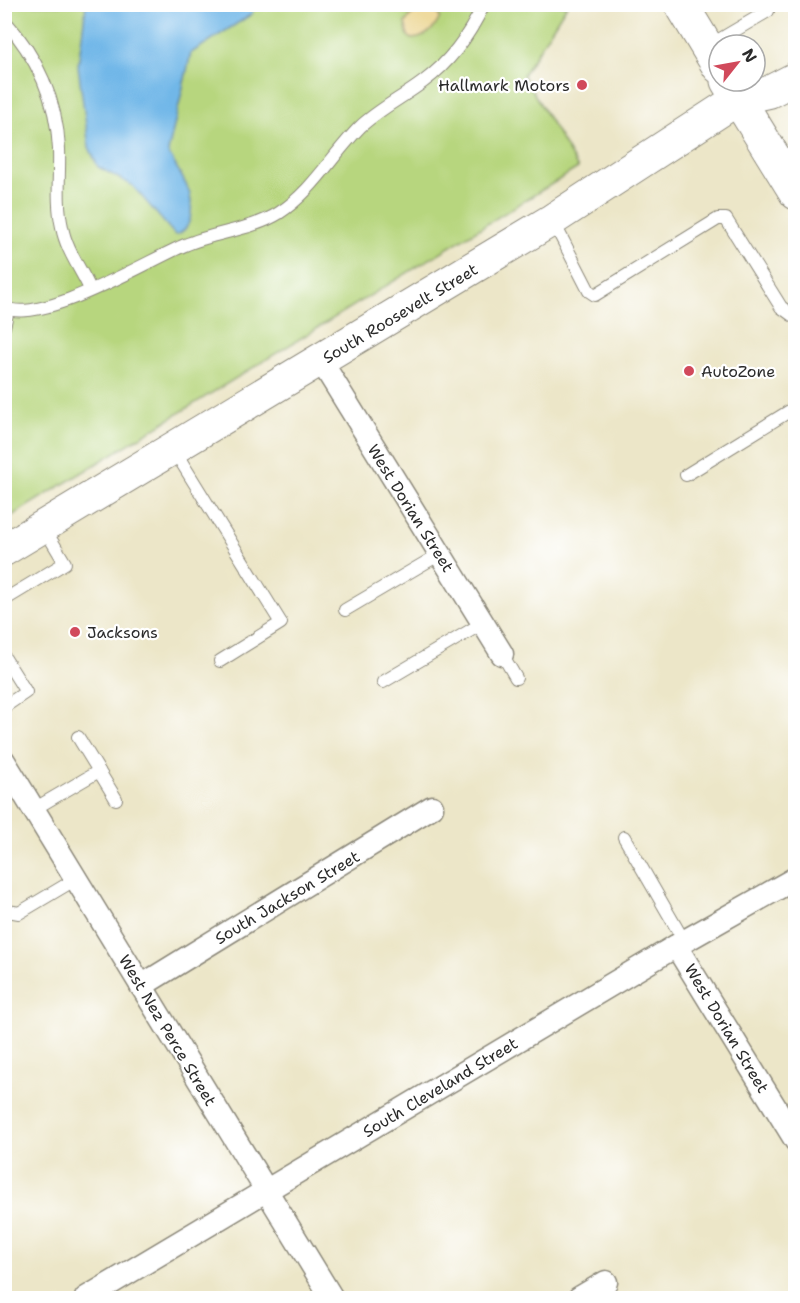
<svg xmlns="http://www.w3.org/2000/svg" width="800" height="1303" font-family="'Shantell Sans',sans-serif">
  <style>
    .green { fill: #b7d67e; stroke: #718054; stroke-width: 1.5 }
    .sand { fill: #eeda9e; stroke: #8c8264; stroke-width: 1.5 }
    .water { fill: #71b7e8; stroke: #4e718a; stroke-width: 1.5 }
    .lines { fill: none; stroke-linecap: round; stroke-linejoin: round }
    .lane-casing { stroke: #8c887a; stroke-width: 14 }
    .street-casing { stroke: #8c887a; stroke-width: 25 }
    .secondary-casing { stroke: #8c887a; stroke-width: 34 }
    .primary-casing { stroke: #8c887a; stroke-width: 35 }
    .lane { stroke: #fff; stroke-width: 12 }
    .street { stroke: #fff; stroke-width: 22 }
    .secondary { stroke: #fff; stroke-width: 32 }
    .primary { stroke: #fff; stroke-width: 33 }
    .poi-dot { fill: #d1495b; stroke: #fff; stroke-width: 2 }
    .labels { text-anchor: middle; stroke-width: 4.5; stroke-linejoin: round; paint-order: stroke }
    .poi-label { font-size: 16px; fill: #2b2b2b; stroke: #fff; text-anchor: start }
    .street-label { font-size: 16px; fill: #2b2b2b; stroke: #fff }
  </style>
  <rect width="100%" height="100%" fill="#fff"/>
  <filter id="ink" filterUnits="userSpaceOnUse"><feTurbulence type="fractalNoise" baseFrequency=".0167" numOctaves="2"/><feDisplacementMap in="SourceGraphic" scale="12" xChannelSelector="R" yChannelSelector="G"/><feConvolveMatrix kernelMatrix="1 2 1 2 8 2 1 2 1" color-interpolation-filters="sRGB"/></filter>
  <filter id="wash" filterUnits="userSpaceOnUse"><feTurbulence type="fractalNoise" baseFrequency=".008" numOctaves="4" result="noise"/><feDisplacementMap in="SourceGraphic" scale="24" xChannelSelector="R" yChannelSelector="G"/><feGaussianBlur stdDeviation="1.35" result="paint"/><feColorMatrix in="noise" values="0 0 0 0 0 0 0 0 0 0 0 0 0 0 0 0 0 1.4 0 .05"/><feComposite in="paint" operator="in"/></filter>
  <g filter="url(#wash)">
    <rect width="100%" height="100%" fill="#ece6c8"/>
    <!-- green -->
    <path class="green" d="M5 5H567L523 75 578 168 5 520Z"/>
    <!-- sand -->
    <path class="sand" d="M419 5H431L440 17C436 28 424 39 412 39L408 36 405 23Z"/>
    <!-- water -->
    <path class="water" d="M86 5H254L252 14 191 53 168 152C174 164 188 184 190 195 193 210 192 231 175 235L132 185 98 167 89 147 78 66Z"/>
  </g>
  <g filter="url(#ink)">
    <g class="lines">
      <!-- lane casing -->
      <g class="lane-casing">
        <g id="lane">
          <path d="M4 20C37 56 57 101 59 149 60 175 56 201 62 227 66 250 81 269 90 289"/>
          <path d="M707 47 768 11"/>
          <path d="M553 221 589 291 595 295 718 219H726L781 307 792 315 796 313"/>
          <path d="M4 307C39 327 149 260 185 245 215 232 252 230 279 213 313 191 332 155 360 127 379 109 402 98 423 82 449 63 470 34 484 4"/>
          <path d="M4 327 8 310"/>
          <path d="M174 450 281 623 220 661"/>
          <path d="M686 475 796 407"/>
          <path d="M4 600 65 563 44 528"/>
          <path d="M345 610 440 554"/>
          <path d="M502 654 516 678"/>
          <path d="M4 657 26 692 4 707"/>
          <path d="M383 682 483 623"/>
          <path d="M78 737 116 799"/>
          <path d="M34 809 99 771"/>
          <path d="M624 837 684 941"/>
          <path d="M4 905 8 911 19 913 76 879"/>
        </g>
      </g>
      <!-- street casing -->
      <g class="street-casing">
        <g id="street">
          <path d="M321 361 502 654"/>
          <path d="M4 761 332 1298"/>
          <path d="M676 946 796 1141"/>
          <path d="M141 986 432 807"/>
          <path d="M86 1298 676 946 796 878"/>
          <path d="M579 1298 606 1282"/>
        </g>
      </g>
      <!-- secondary casing -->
      <g class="secondary-casing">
        <path id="secondary" d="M4 550 552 220 738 99 769 92 796 78"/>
      </g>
      <!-- primary casing -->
      <g class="primary-casing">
        <g id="primary">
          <path d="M681 4 719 67"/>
          <path d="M727 81 796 193"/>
        </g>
      </g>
      <!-- lane -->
      <use href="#lane" class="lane"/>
      <!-- street -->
      <use href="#street" class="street"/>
      <!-- secondary -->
      <use href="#secondary" class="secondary"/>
      <!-- primary -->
      <use href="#primary" class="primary"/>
    </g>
  </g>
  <!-- markers -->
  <g class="poi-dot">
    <circle cx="582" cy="85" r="6"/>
    <circle cx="689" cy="371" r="6"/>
    <circle cx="75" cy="632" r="6"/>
  </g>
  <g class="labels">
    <!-- poi labels -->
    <g class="poi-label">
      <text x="570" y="91" text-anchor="end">Hallmark Motors</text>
      <text x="701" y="377">AutoZone</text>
      <text x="87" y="638">Jacksons</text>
    </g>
    <!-- street labels -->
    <g class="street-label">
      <text transform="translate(400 313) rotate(-31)" y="6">South Roosevelt Street</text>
      <text transform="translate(411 508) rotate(58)" y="6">West Dorian Street</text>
      <text transform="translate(287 897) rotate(-31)" y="6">South Jackson Street</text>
      <text transform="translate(727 1028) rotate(59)" y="6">West Dorian Street</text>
      <text transform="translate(168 1030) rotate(59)" y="6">West Nez Perce Street</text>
      <text transform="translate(440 1087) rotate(-31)" y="6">South Cleveland Street</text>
    </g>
  </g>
  <!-- margin -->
  <rect width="800" height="1303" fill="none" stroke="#fff" stroke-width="24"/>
  <!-- north arrow -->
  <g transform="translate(737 63) rotate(59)"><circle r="28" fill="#ffffff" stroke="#aaaaaa" stroke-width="1.5"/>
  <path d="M0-4.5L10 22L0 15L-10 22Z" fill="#d1495b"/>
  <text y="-9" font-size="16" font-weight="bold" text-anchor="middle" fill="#2b2b2b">N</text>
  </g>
</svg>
